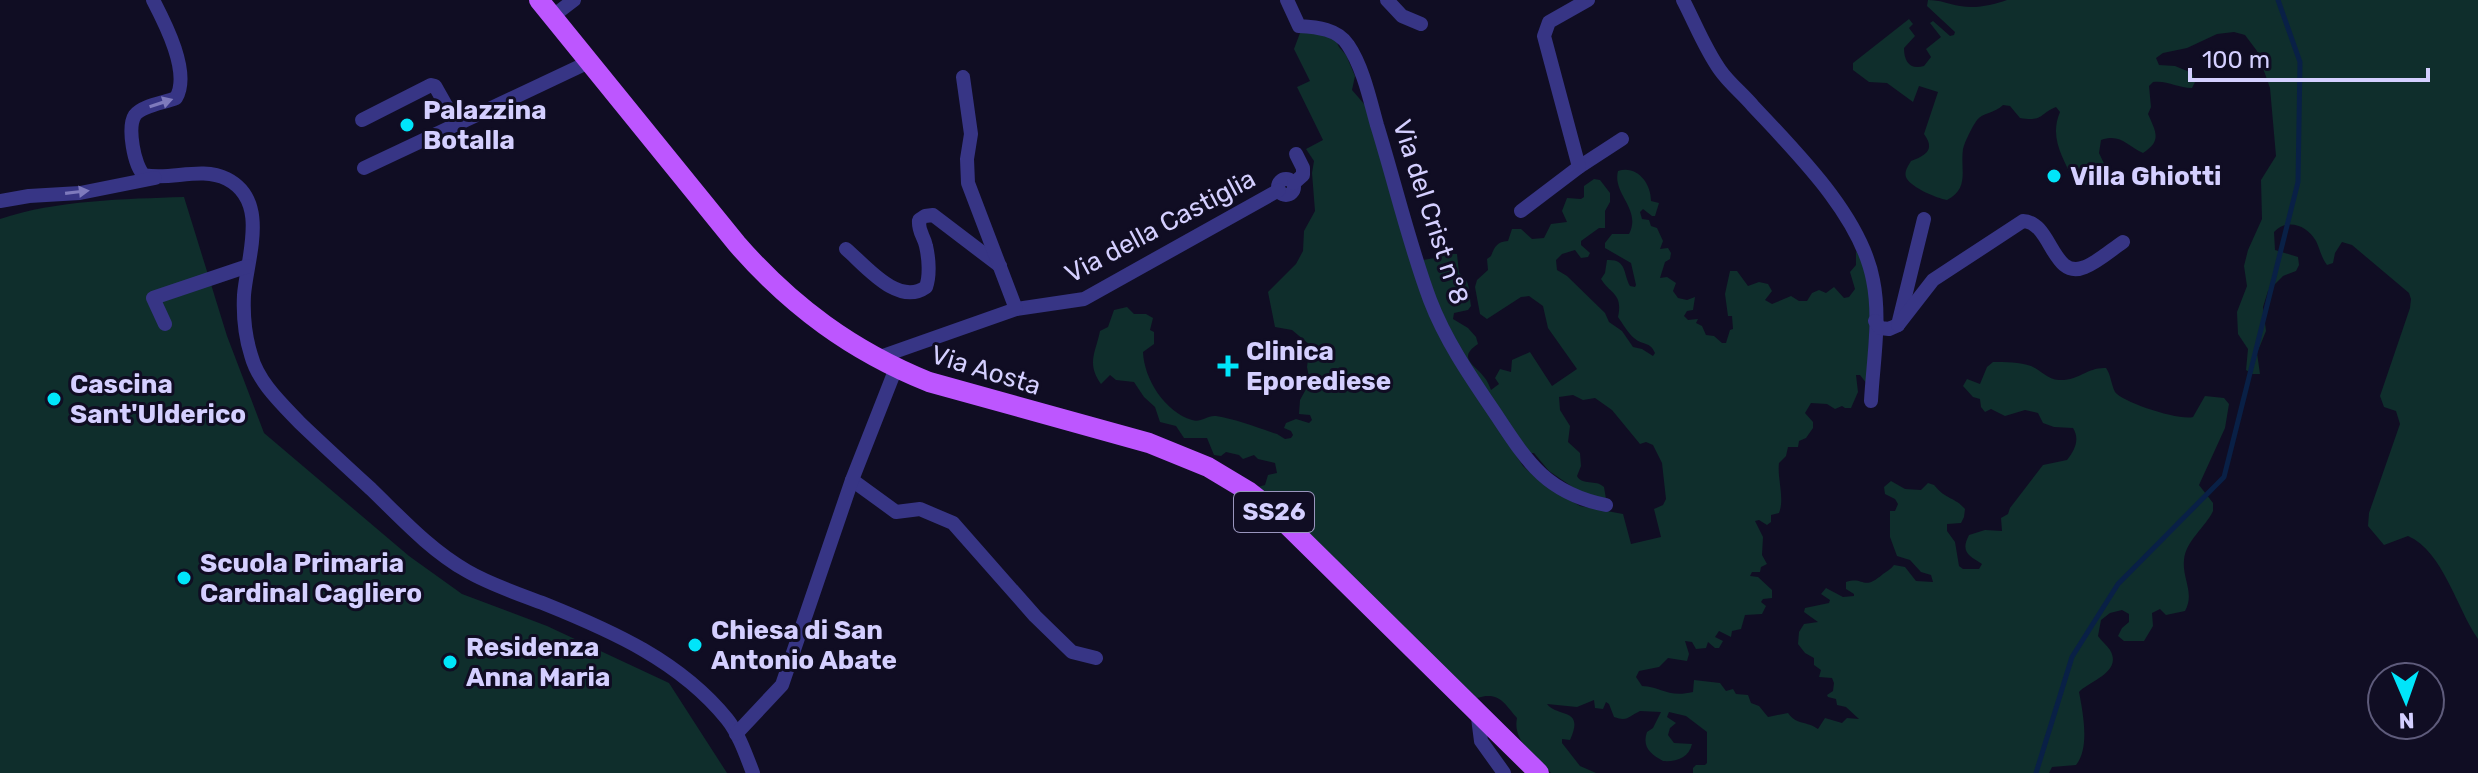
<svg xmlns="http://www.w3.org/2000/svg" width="2478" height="773" font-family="Rubik,sans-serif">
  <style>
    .green { fill: #0f2e2c }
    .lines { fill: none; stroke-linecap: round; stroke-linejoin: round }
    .stream { stroke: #092046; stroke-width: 5 }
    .street { stroke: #373585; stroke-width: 14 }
    .primary { stroke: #bd56ff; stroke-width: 20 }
    .oneway { fill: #7e7abc }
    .poi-dot { fill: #00e5fa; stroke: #100d23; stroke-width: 3 }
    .labels { text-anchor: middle; stroke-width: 6; stroke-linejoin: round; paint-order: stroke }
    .shield { fill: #100d23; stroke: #9995bd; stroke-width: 2 }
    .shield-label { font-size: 24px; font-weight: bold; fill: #d4cfff }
    .poi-label { font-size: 26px; font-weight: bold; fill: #d4cfff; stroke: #100d23; text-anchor: start }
    .street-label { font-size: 26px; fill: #d4cfff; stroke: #100d23 }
  </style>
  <rect width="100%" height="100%" fill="#100d23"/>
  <!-- green -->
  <g class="green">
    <path d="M1928 0C1940 0 1948 4 1960 6 1976 9 1992 5 2007 0H2478V639C2457 609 2443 551 2408 536L2384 545 2368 526 2369 513 2400 424 2396 411 2384 407 2380 396 2410 308 2411 299 2409 293 2352 245 2342 242 2335 253 2333 263 2327 265C2321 257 2320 249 2316 241 2307 225 2287 218 2274 232L2275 250 2298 257 2299 265 2296 271 2283 276 2268 291 2263 307 2266 331 2257 353 2260 374H2252L2246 370 2248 349 2238 334 2237 312 2247 286 2244 266 2248 250 2262 219 2261 180 2276 156 2270 88 2257 51 2245 35 2234 32 2217 34 2187 48 2163 53 2156 58 2159 65 2175 66 2192 73 2195 82 2192 88C2178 88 2167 80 2153 82L2149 86 2151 107 2148 114C2156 132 2162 141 2143 153 2127 146 2121 133 2101 140L2099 153 2108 172 2103 183 2089 186 2073 180C2063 157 2049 138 2060 112L2056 107C2039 114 2043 122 2020 118L2010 106 2003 105C1995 113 1982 113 1977 120 1972 127 1965 141 1963 149 1960 170 1970 188 1947 200 1936 198 1913 188 1907 179 1903 173 1908 166 1911 161 1927 155 1935 149 1924 134L1938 92 1919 86 1913 102 1887 83 1869 82 1853 70V63L1909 19 1913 24 1909 28 1915 36 1904 48C1904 62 1910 70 1924 66L1931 57 1926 49 1941 37 1930 23 1933 21 1950 36 1954 35 1955 32 1927 6Z"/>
    <path d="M1311 31 1335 39 1339 47 1346 55 1355 76 1352 90 1365 105 1426 303 1453 359 1523 466 1542 483 1580 506 1623 514 1631 544 1661 537 1654 509 1663 505 1666 499 1662 463 1653 445 1646 442 1640 444 1612 410 1595 398 1583 400 1573 395 1559 397 1560 410 1570 426 1568 442 1580 453 1581 466 1577 476C1582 486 1596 479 1604 487L1606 499 1574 492 1571 486 1549 471 1534 453H1526L1459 350 1435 300 1423 260 1435 258 1439 254H1457L1459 273C1471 280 1469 293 1471 306L1468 310 1454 313 1453 319 1468 328 1476 337 1478 344C1457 358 1474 364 1484 377 1487 380 1489 385 1491 390L1499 384 1495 378 1500 369 1511 372 1512 360 1530 352 1552 386 1577 369 1548 328 1543 306 1529 296 1521 297 1487 319 1480 314 1475 287 1477 280 1488 270 1487 259 1491 256C1495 246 1497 242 1508 241L1512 229H1521L1532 239 1544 238 1551 224 1567 222 1562 211 1567 198 1581 199 1584 197V186L1594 179 1600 180 1610 193V202L1605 211V228H1599L1581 241V245L1590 253 1588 257 1581 258 1575 250 1562 254 1556 260 1557 270 1567 276 1605 313 1609 322 1622 331 1633 347 1642 349 1653 356 1655 353C1650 341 1643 346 1634 338 1628 333 1623 324 1618 317 1623 293 1611 295 1601 279L1605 273 1607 260C1627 259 1623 273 1630 286L1635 287 1636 285 1631 263 1605 248V243L1612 234H1629C1642 209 1612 194 1618 171 1637 165 1651 183 1651 201L1659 203 1655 216H1652L1643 209 1640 212 1642 219 1649 220 1651 226 1657 228 1663 241 1660 249 1668 248 1671 253 1670 259 1665 262 1660 278 1667 277 1676 283 1673 291 1678 298 1687 300 1695 297 1693 310 1687 311 1684 316 1688 320 1698 319 1696 323 1702 326 1706 335 1714 336 1722 343H1726L1730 330 1733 329 1732 316H1728L1725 294 1730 271H1737L1748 286 1759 282 1768 284 1772 291 1765 300 1772 304 1791 296 1799 301H1807L1812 293 1819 290 1826 293 1834 287 1844 298 1849 297 1855 289 1850 272 1856 265V251L1872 276 1867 384 1860 375H1856L1858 392 1851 408H1845L1842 406 1835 409 1827 404 1811 403 1805 413 1813 422V428L1806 438 1799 441 1798 447H1788L1786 456 1779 463C1777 479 1785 498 1779 513L1771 515V522L1767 525 1759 520 1755 521 1763 537 1762 555 1767 564 1761 567 1760 572H1752L1750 576 1758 577 1772 590V598L1763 599 1761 602 1766 606 1762 614 1745 615 1741 629 1732 631 1731 637 1719 631 1715 637 1723 641 1719 648H1715L1708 642 1706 648 1696 649 1692 642 1685 641 1689 654 1687 661 1668 658 1659 667 1639 671 1636 677 1642 686C1662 687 1668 698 1693 692L1694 680 1720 683 1726 691 1733 689 1736 694 1748 695 1751 703 1759 706 1768 717 1788 713C1796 725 1807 721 1818 729L1825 718 1842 723 1847 718 1859 719 1846 707 1837 705 1836 699 1828 697 1827 695 1833 691 1834 683 1832 678 1819 677 1821 670 1814 665V658L1805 653 1798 644 1799 632 1804 624 1818 622 1804 612 1805 608 1829 603 1830 600 1821 594 1826 588 1843 597 1854 596V594L1846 589V582C1865 576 1862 592 1883 574 1887 571 1891 569 1894 565L1905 567 1916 581 1933 582 1931 575 1921 572 1910 560 1897 556 1890 537V511H1895L1898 504 1895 499 1885 494 1884 487 1891 481 1905 489 1921 490 1928 483 1934 485C1946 500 1955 497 1965 509L1964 517 1961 523 1947 524V531L1955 542 1959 566 1963 569H1979L1982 564C1969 556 1960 552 1969 535L1985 530 2002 531 2001 518 2008 514 2010 508 2043 465 2067 460C2075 450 2080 439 2073 428L2054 427 2043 423 2038 413 2025 410 2005 416 1991 409 1985 412 1981 407 1980 399 1973 397 1963 386 1967 379 1980 384 1987 367 1993 362C2005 362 2020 362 2031 366 2041 370 2047 379 2059 380 2079 381 2087 367 2106 368 2111 375 2111 384 2115 392 2122 402 2179 421 2193 417L2205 396 2224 398 2229 404 2225 428 2199 485 2213 503V511C2205 528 2186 540 2184 560 2182 579 2195 593 2185 611L2166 615 2160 609 2152 613 2153 626 2144 641H2124L2118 636 2122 628 2129 622V614L2122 610 2110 613 2101 620 2098 636C2101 641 2107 645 2110 650 2123 672 2089 681 2079 692 2083 713 2090 748 2076 765L2052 767 2049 773H1693V768L1696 765H1705L1707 763V732L1686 716 1669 712 1667 717 1676 723 1670 728 1668 735 1674 743 1692 744C1689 758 1676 762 1663 761 1650 754 1642 747 1647 732L1653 728 1661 712 1640 711C1629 716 1628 722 1614 717L1609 704 1606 702 1603 709 1595 708 1594 700 1577 707 1547 704C1558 718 1585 707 1570 740L1562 739V743L1580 766 1596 773H1551C1537 757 1512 742 1517 718 1504 703 1499 691 1477 698L1258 487 1265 485 1268 475 1277 473 1275 463 1258 459 1254 455 1243 459 1239 455 1226 452 1221 456 1214 455 1207 438H1184L1176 426 1160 422 1155 407 1144 397 1134 382 1116 380 1110 375 1101 384C1086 363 1096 352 1100 331L1108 327 1114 310 1127 307 1134 314H1146L1153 318 1150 330 1154 332V344L1143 352C1144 379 1165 412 1192 420 1201 423 1207 415 1216 416 1236 419 1258 428 1277 434L1285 439 1291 438 1293 435 1291 431 1284 428 1286 423 1296 419 1309 423 1312 420 1310 415 1299 414 1300 400 1310 382 1307 367 1310 345 1292 330 1275 327 1268 292 1296 264 1303 251 1304 231 1315 211 1312 173 1314 161 1306 149 1323 140 1297 87 1310 81 1294 49 1300 33Z"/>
    <path d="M184 197 227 336 264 433 409 556 462 594 547 626 669 683 727 773H0V219C56 200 125 199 184 197Z"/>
  </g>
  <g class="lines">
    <!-- stream -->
    <path class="stream" d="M2036 773 2072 657 2118 584 2224 477 2298 182 2300 62 2278 0"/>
    <!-- street -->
    <g class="street">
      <path d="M153 0C165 23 191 73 176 98 164 103 143 105 135 115 127 127 134 166 144 175 170 181 201 166 227 179 270 201 247 258 244 295 243 315 245 336 251 355 258 382 281 403 300 423 323 445 347 467 371 489 401 518 430 550 467 571 491 585 519 594 545 604 612 631 680 661 727 719 739 734 746 755 753 773"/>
      <path d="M1287 0 1299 26C1317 27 1338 29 1348 45 1363 67 1370 100 1377 125 1395 183 1409 244 1430 300 1446 342 1472 379 1497 416 1528 463 1547 493 1606 505"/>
      <path d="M1387 0 1402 16 1421 24"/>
      <path d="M1683 0C1695 23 1705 49 1720 70 1729 83 1743 94 1753 106 1796 152 1861 216 1873 280 1881 319 1873 362 1871 401"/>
      <path d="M553 16 574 0"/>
      <path d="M362 120 431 85 435 86 457 125"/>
      <path d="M1579 167 1622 139"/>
      <path d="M364 168 589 62"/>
      <circle cx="1286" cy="187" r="8"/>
      <path d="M1294 183 1303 175V168L1296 154"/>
      <path d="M0 201 29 196 80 193 155 178"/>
      <path d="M1521 211 1579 167 1544 36 1549 22 1588 0"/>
      <path d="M846 249C865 265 898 307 926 287 930 276 929 259 926 246 924 236 918 232 919 220L925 216 933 215 1000 266"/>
      <path d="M1016 309 1084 299 1279 190"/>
      <path d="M1875 321 1880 328 1889 329 1898 325 1924 219"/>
      <path d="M165 324 153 298 248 266"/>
      <path d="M1898 325 1933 280 2023 221C2052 222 2052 281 2085 267 2098 262 2111 250 2123 242"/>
      <path d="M877 358 1016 309 968 183 967 159 971 134 963 77"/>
      <path d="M852 480 896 512 920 509 953 523 1035 616 1072 652 1096 658"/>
      <path d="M1477 710 1481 741 1504 773"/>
      <path d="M736 734 782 685 852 480 896 368"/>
    </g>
    <!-- primary -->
    <path class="primary" d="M539 0 737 244C791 306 852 351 929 382L1149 443 1208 467 1248 491 1270 508 1539 773"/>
  </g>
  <!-- one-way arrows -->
  <defs><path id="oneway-solid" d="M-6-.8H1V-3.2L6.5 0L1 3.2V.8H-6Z" transform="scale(2)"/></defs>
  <g class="oneway">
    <use href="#oneway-solid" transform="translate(161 103) rotate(-18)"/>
    <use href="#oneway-solid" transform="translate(77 192) rotate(-7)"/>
  </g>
  <!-- markers -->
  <g class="poi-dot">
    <circle cx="407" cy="125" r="8"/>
    <circle cx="2054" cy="176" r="8"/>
    <path d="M1224 354h8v8h8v8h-8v8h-8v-8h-8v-8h8z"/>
    <circle cx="54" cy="399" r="8"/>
    <circle cx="184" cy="578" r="8"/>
    <circle cx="695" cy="645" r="8"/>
    <circle cx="450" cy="662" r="8"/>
  </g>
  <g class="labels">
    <!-- shield labels -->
    <rect class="shield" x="1234" y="492" width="80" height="40" rx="6"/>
    <g class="shield-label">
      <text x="1274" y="520">SS26</text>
    </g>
    <!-- poi labels -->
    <g class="poi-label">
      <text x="423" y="119">Palazzina<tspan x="423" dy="30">Botalla</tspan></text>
      <text x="2070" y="185">Villa Ghiotti</text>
      <text x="1246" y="360">Clinica<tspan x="1246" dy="30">Eporediese</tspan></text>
      <text x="70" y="393">Cascina<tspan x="70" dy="30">Sant'Ulderico</tspan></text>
      <text x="200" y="572">Scuola Primaria<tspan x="200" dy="30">Cardinal Cagliero</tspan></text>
      <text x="711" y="639">Chiesa di San<tspan x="711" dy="30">Antonio Abate</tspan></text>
      <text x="466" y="656">Residenza<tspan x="466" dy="30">Anna Maria</tspan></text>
    </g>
    <!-- street labels -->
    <g class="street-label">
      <text transform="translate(1431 212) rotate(72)" y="9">Via del Crist n°8</text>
      <text transform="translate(1160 226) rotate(-28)" y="9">Via della Castiglia</text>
      <text transform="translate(986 370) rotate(17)" y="9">Via Aosta</text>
    </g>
  </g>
  <!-- north arrow -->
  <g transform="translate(2406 701) rotate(178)"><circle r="38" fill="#100d23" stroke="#5e5b7b" stroke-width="2"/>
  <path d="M0-6L14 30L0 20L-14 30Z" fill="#00e5fa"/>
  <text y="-12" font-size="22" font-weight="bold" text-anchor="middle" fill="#d4cfff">N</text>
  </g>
  <!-- scale -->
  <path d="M2190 68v12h238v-12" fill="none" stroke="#d4cfff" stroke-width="4"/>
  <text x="2202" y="68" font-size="24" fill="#d4cfff" stroke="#100d23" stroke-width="6" paint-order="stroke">100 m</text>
</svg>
